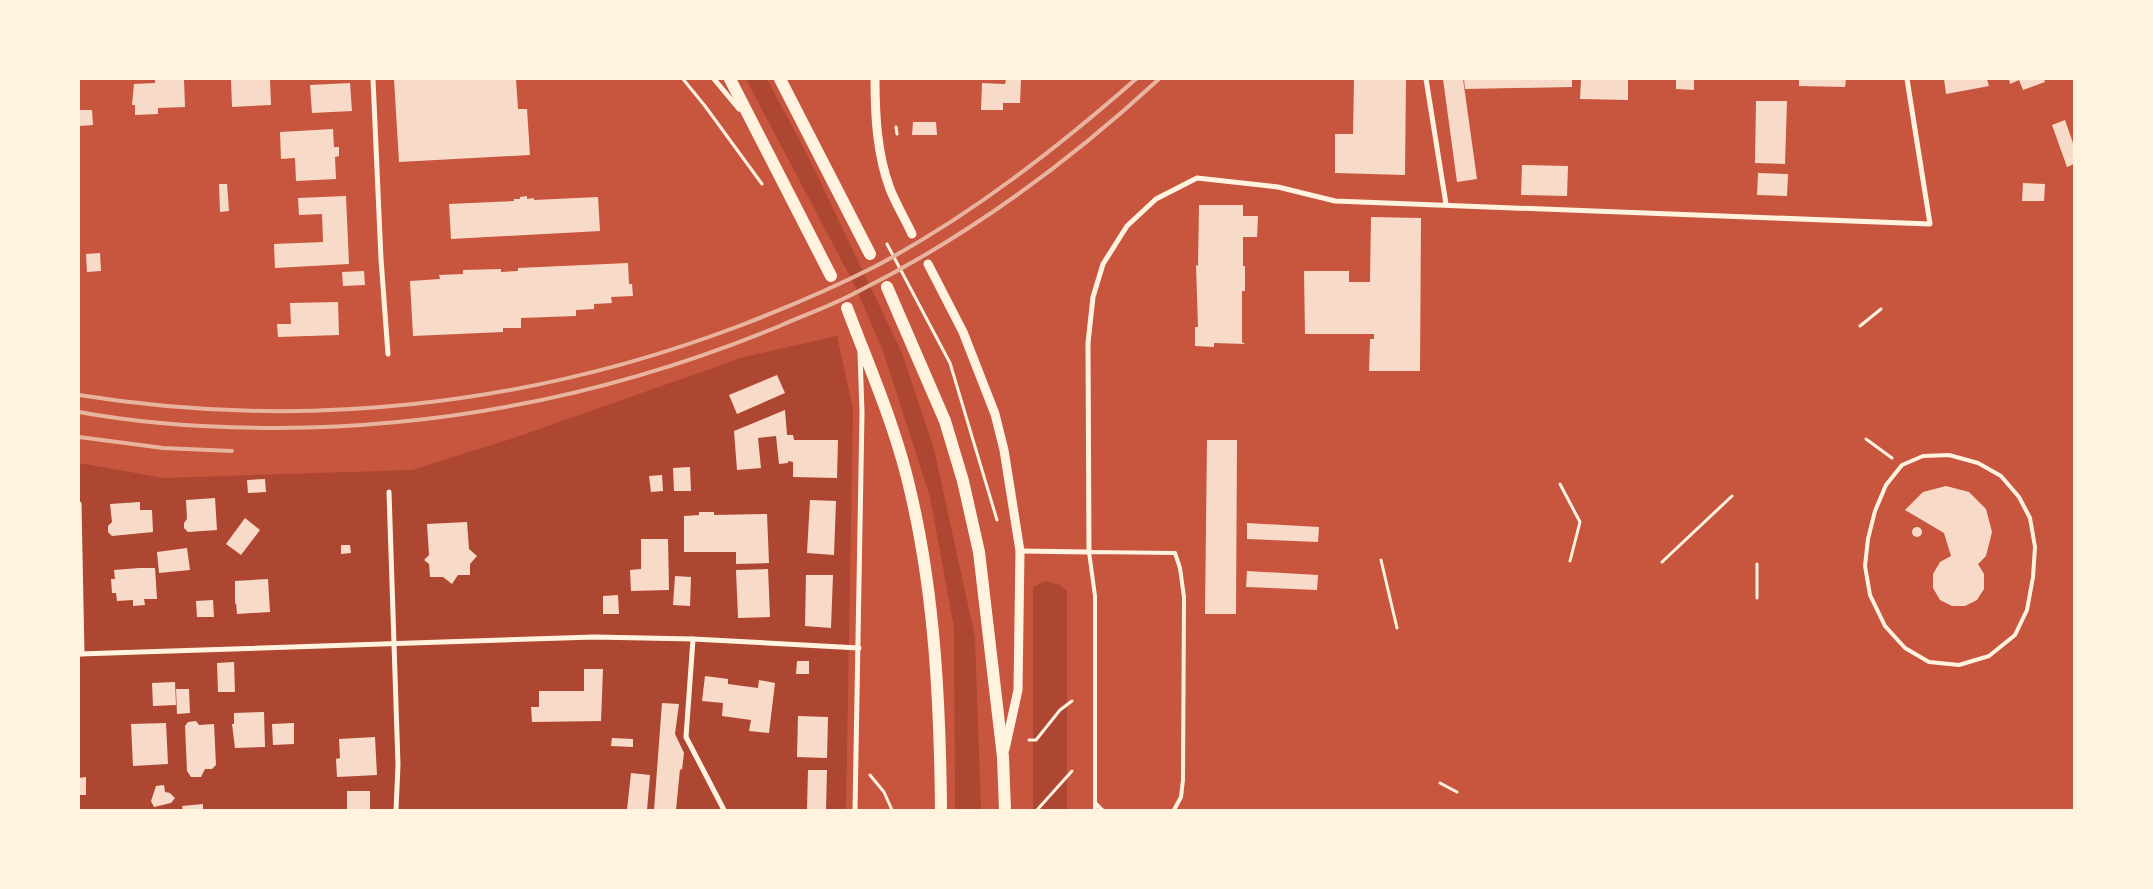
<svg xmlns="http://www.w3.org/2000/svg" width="2153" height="889" font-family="Inter,sans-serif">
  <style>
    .green { fill: #ae4732 }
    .building { fill: #f7dbc8 }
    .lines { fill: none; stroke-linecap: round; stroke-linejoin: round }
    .path { stroke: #fff3e0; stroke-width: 3 }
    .service { stroke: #fff3e0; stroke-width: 4 }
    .minor { stroke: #fff3e0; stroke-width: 5 }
    .tertiary { stroke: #fff3e0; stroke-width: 9 }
    .primary { stroke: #fff3e0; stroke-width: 12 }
    .rail { stroke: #e9b49f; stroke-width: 4 }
  </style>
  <rect width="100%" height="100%" fill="#c8553d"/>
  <!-- green -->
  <g class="green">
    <path d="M746 79H767L807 154 902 353 934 449 975 637 981 810H955L954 628 930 497 883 351 855 286Z"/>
    <path d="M837 336 853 409 846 810H79V463L164 478 412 470 514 438 744 357Z"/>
    <path d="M1046 581 1060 585 1067 591V810H1033V587Z"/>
  </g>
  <!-- building -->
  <g class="building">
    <path d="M155 79H184L185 107 158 108V114L135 115V105H132L134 84 155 83Z"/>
    <path d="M231 79H270L271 105 232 107Z"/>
    <path d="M394 79H516L518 109H527L530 155 399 162Z"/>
    <path d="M1006 79H1021L1020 103H1003V110H981L982 83 1005 84Z"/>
    <path d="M1354 79H1406L1405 175 1335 173V134H1353Z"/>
    <path d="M1443 79H1463L1477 179 1457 182Z"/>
    <path d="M1464 79H1572V87L1465 89Z"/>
    <path d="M1592 79H1628V100L1580 99 1581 80Z"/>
    <path d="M1676 79H1694V90L1676 89Z"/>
    <path d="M1799 79H1846L1845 87 1799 86Z"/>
    <path d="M1944 79H1987L1989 86 1946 94Z"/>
    <path d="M2009 79H2044L2045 82 2023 90 2019 80 2010 84Z"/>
    <path d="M350 83 352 111 312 113 310 85Z"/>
    <path d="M1756 101H1787L1785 164 1755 163Z"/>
    <path d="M79 110H92L93 125 79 126Z"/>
    <path d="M2065 120 2074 146V164L2067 167 2052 125Z"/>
    <path d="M913 122H936L937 135H912Z"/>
    <path d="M333 129 334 147H339V156L335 157 336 179 296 181 295 158 281 159 280 132Z"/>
    <path d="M1522 165 1568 166 1567 196 1521 195Z"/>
    <path d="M1758 173 1788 174 1787 196 1757 195Z"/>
    <path d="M2023 183 2045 184 2044 201H2022Z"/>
    <path d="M219 184H227L229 211 220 212Z"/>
    <path d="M346 196 349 264 275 268 274 244 323 242 322 214 299 215 298 198Z"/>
    <path d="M527 196V199L534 198V200L598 197 600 231 451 239 449 204 514 201V199H520V197Z"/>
    <path d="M1199 205H1243V216H1258L1257 237H1243V266H1245V291H1242V342L1245 344 1214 343V347L1195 346V327H1198L1196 265 1198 266Z"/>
    <path d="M1371 217 1421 218 1420 371H1369L1370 339H1374V334H1305L1304 271H1349V282H1370Z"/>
    <path d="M100 253 101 271 87 272 86 254Z"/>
    <path d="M628 263 629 284H632L633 296 611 297 612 303 594 304V309L576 310V316L521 318V328H503V332L413 336 410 281 440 279 439 275 463 274V270L501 269V272L518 271V268Z"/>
    <path d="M364 271 365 285 343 286 342 272Z"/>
    <path d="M338 302 339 335 278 337 277 324H291L290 303Z"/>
    <path d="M777 375 785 393 737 414 729 395Z"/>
    <path d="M785 410 787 435H793L794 440H838L837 478 793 477V462L788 461V463L779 464 776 436 758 438 761 468 737 470 734 431Z"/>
    <path d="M1207 440H1237L1236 614H1205Z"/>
    <path d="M690 467 691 491H674L673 468Z"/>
    <path d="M662 475 663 491 651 492 649 476Z"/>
    <path d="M265 479 266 492 248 493 247 480Z"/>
    <path d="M1946 486 1969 492 1986 509 1992 532 1986 556 1978 564 1984 574V589L1977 600 1965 606H1952L1940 600 1933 588V574L1940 562 1951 556 1944 533 1905 510 1923 492Z"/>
    <path d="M215 498 217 530 188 532 184 528V523L187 519 186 500Z"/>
    <path d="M810 500 836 501 834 555 807 553Z"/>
    <path d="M140 502V510H152L153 532 112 536 108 532V526L112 522 110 504Z"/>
    <path d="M699 512H714V515L767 514 769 563 736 564V552H684V516L699 515Z"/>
    <path d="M245 518 260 530 241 555 226 544Z"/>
    <path d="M467 522 469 549 477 556 470 564V575H458L452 584 443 577H430L429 564 424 560 429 555 427 524Z"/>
    <path d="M1247 523 1319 527 1318 542 1247 539Z"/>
    <circle cx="1917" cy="532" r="5"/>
    <path d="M641 539H668L669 590 631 591 630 570 641 569Z"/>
    <path d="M341 545H350L351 553 341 554Z"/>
    <path d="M187 548 190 570 159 573 157 552Z"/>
    <path d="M139 568H155L157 599H144L145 605 133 606V600L117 601 116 593H112L111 579H115L114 570Z"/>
    <path d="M768 569 770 617 738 618 736 570Z"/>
    <path d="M1247 571 1318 575 1317 590 1246 587Z"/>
    <path d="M806 575H833L831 628 805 626Z"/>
    <path d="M675 576 691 577 690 606 673 605Z"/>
    <path d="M268 579 270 612 237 614 236 603 235 604V581Z"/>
    <path d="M618 595 619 614H603V596Z"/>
    <path d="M213 600 214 617H197L196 601Z"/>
    <path d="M797 661H809V674H796Z"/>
    <path d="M234 662 235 692H218L217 663Z"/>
    <path d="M584 669H603L601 721 532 722 531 707H539V691H584Z"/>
    <path d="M705 676 728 679V684L758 688 759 680 775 683 769 733 749 731 751 720 722 716 723 703 702 701Z"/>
    <path d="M175 682 176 705 153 706 152 683Z"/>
    <path d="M176 689H189L190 713 177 714Z"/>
    <path d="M662 703 679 704 675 734 684 753 682 770 680 769 676 810H654Z"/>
    <path d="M264 712 265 747 235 748 232 724H234V713Z"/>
    <path d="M798 716 828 717 827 758 797 757Z"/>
    <path d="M196 721 199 725 214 724 216 765 212 769H205L201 777H191L187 771 185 726 188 722Z"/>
    <path d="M166 723 168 764 133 766 131 724Z"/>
    <path d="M294 723V744L273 745 272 724Z"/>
    <path d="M375 737 377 775 337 777 336 759 340 758 339 739Z"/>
    <path d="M612 738 633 739V747L611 746Z"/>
    <path d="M808 770H827L826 810H807Z"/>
    <path d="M631 773 650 775 647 810H627Z"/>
    <path d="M86 777V795H79V778Z"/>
    <path d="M164 785 165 792 170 793 175 798 171 803 154 807 151 801 156 786Z"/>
    <rect x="347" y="791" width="23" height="19"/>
    <path d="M203 804V810H183L182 806Z"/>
  </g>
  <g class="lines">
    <!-- path -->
    <g class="path">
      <path d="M683 79 705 106 762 184"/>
      <path d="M896 127 897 134"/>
      <path d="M887 244 950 363 997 520"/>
      <path d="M1860 326 1881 309"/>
      <path d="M1866 439 1892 458"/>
      <path d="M1560 484 1580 522 1570 561"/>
      <path d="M1381 560 1397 628"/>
      <path d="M1662 562 1732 496"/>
      <path d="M1757 598V564"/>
      <path d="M1029 740H1036L1060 710 1072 701"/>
      <path d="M870 775 884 792 892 810"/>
      <path d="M1440 783 1457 792"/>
      <path d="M1037 810 1072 771"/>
    </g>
    <!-- service -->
    <g class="service">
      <path d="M1949 455 1978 463 2001 476 2019 497 2030 518 2035 547 2033 577 2027 610 2015 635 1989 656 1959 665 1929 662 1905 648 1885 626 1870 595 1865 566 1868 539 1875 511 1886 485 1902 465 1923 456Z"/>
      <path d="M1095 803 1102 810"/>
      <path d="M1095 810V596L1089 552 1175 553 1180 568 1184 597 1183 780 1181 797 1174 810"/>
    </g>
    <!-- minor -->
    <g class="minor">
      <path d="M373 79 381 259 388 354"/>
      <path d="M714 79 739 109"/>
      <path d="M1426 79 1446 204"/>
      <path d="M389 492 398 765 396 810"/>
      <path d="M79 504 82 654"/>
      <path d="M1020 551 1089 552 1088 343 1093 297 1103 264 1127 226 1156 199 1197 178 1278 187 1335 201 1930 224 1907 79"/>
      <path d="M693 639 686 737 724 810"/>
      <path d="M79 654 594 637 693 639 859 648"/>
      <path d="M855 810 862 413 860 353"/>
    </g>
    <!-- tertiary -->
    <g class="tertiary">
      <path d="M875 79C875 116 877 154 890 189 896 204 905 219 912 234"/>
      <path d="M928 264 963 332 995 414 1004 450 1020 551 1018 690 1005 749"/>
    </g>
    <!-- primary -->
    <g class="primary">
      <path d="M730 79 831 276"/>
      <path d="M780 79 870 254"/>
      <path d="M887 287 945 421 963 481 979 552 1003 757 1005 810"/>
      <path d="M847 308C870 369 897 430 911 494 935 597 940 705 941 810"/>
    </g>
    <!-- rail -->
    <g class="rail">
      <path d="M79 395C302 431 528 406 739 326 786 308 831 289 876 266 970 216 1056 149 1136 79"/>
      <path d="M79 412C144 424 212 428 278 428 453 427 621 392 782 325 807 314 833 305 857 292 967 237 1069 162 1159 79"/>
      <path d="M79 437 163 448 232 451"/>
    </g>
  </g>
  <!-- border -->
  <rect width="2153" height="889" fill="none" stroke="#fff3e0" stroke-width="160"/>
</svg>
